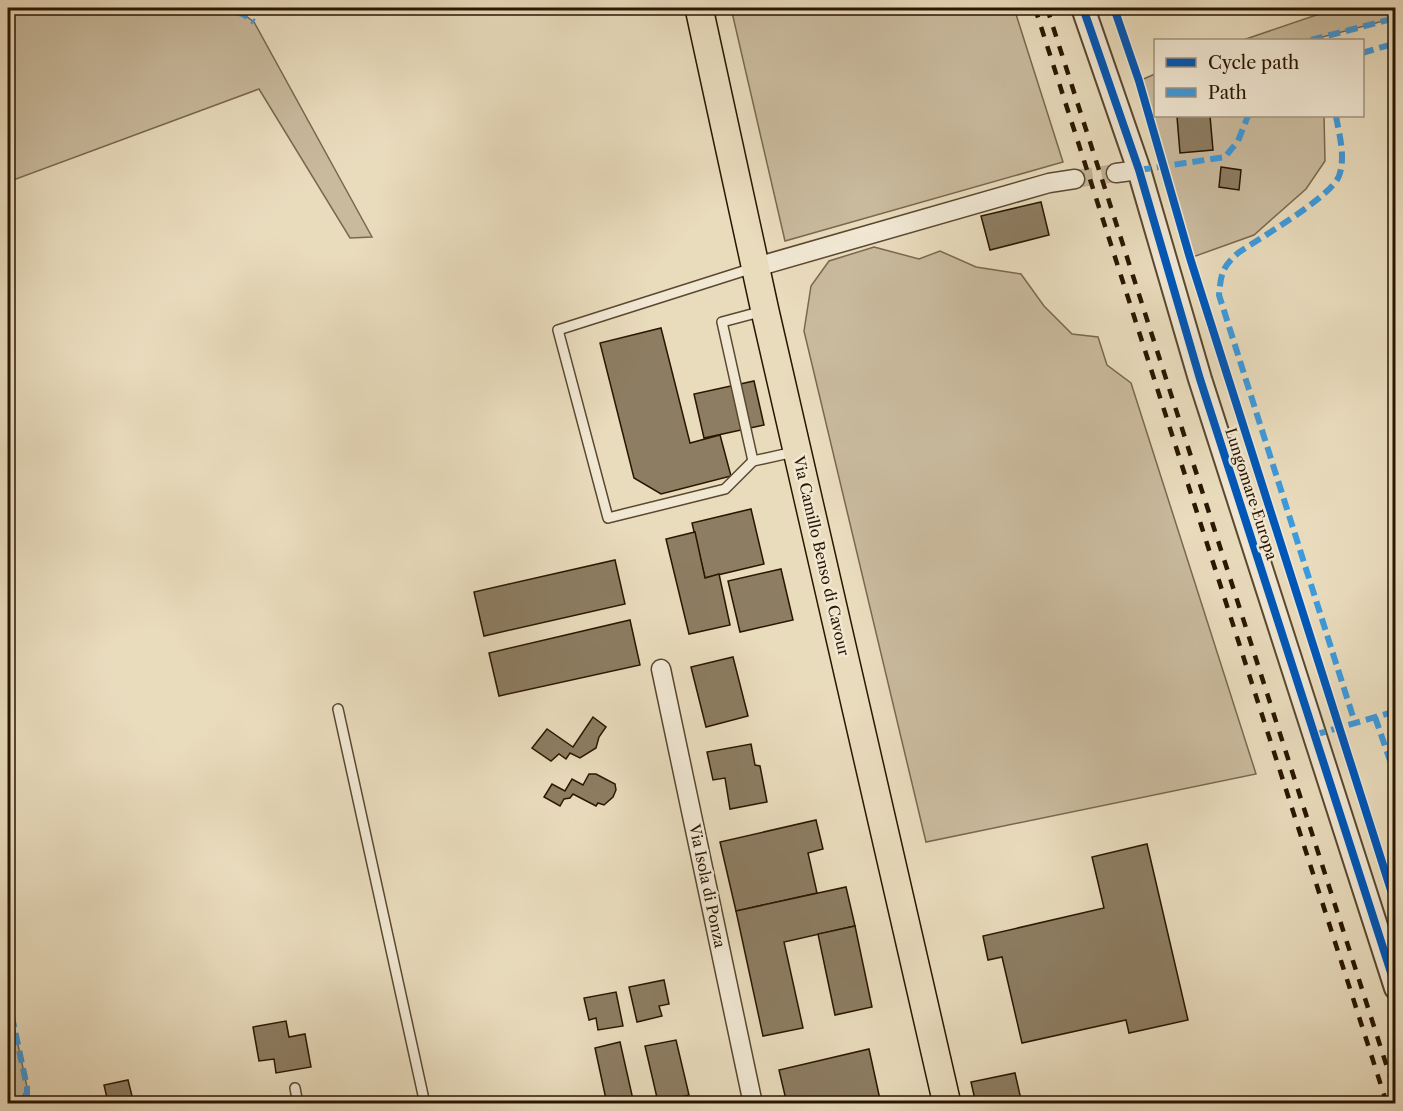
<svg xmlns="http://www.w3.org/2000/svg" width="1403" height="1111" font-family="'Libre Caslon Text',serif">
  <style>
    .green { fill: #c9ba9d; stroke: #7a684e; stroke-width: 1.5 }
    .building { fill: #8d7d62; stroke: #2a1600; stroke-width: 1.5 }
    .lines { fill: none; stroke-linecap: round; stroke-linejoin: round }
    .minor-tunnel { stroke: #c3b497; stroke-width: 18; stroke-dasharray: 18 9; stroke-linecap: butt }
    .service-casing { stroke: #5a482f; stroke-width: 12 }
    .minor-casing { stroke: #5a482f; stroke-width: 21 }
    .tertiary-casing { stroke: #5a482f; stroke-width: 26 }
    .primary-casing { stroke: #2a1600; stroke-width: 30 }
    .service { stroke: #f1e8d4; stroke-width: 9 }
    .minor { stroke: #f1e8d4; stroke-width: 18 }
    .tertiary { stroke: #f1e8d4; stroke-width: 22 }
    .primary { stroke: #e9dcbd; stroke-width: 27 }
    .rail { stroke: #2a1600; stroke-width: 4.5; stroke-dasharray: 10 10; stroke-linecap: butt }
    .quiet { stroke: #3d9adc; stroke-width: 6; stroke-dasharray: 12 6; stroke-linecap: butt }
    .cycleway-casing { stroke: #f1e8d4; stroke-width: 11 }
    .cycleway { stroke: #0057b8; stroke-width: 8 }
    .labels { text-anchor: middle; stroke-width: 5; stroke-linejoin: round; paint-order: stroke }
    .street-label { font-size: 15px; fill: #2a1600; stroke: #f1e8d4 }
  </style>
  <rect width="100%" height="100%" fill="#e9dcbd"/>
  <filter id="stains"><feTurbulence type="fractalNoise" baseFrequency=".00333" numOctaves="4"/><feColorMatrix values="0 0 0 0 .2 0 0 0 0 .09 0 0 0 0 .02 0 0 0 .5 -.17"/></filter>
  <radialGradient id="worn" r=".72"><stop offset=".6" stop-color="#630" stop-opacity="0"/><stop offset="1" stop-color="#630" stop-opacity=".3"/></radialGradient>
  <!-- green -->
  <g class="green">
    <path d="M8 8H219L243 14 254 22 372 237 350 238 259 89 8 182Z"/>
    <path d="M731 8H1014L1063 162 785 241Z"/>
    <path d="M1337 8H1395V18L1311 40H1243Z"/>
    <path d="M1155 74 1156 116H1324L1325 161 1306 189 1254 235 1190 258 1139 81Z"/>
    <path d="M874 247 919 259 940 251 976 267 1021 274 1044 306 1072 334 1098 337 1107 365 1131 383 1256 774 926 842 804 331 811 286 829 261Z"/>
    <path d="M8 998 27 1087 20 1103H8Z"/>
  </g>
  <!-- building -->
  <g class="building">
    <path d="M1185 116H1210L1213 150 1180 153 1177 117Z"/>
    <path d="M1221 167 1241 170 1239 190 1219 187Z"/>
    <path d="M1041 202 1049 235 990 250 981 216Z"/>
    <path d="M661 328 690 443 720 435 731 476 661 494 634 478 600 343Z"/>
    <path d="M754 381 764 425 704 438 694 394Z"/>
    <path d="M751 509 764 564 705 578 692 523Z"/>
    <path d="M695 532 705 578 719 574 730 625 689 634 666 539Z"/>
    <path d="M615 560 625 604 484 636 474 592Z"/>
    <path d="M781 569 793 620 740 632 728 581Z"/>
    <path d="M630 620 640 665 499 696 489 653Z"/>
    <path d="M733 657 748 716 706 727 691 667Z"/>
    <path d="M593 717 606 727 599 737 596 748 580 758 570 753 566 759 559 754 551 761 532 748 547 729 573 747Z"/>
    <path d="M751 744 755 765 760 766 767 802 730 809 725 778 713 780 707 752Z"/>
    <path d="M589 774H596L615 784 616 790 613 797 604 805 598 803 596 806 573 794 570 798 564 799 560 806 544 797 552 784 565 791 572 779 583 785Z"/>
    <path d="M816 820 823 849 808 853 817 893 736 911 720 842Z"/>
    <path d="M1147 844 1188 1020 1129 1033 1126 1020 1022 1043 1002 957 988 960 983 936 1104 908 1092 857Z"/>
    <path d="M846 887 855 926 784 942 803 1028 763 1036 736 911Z"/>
    <path d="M855 926 872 1007 835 1015 818 934Z"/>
    <path d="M664 980 669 1004 659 1006 662 1016 637 1022 629 987Z"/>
    <path d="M616 992 623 1026 598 1030 596 1018 589 1020 584 998Z"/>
    <path d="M286 1021 289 1037 305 1034 311 1067 276 1073 274 1059 259 1061 253 1027Z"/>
    <path d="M676 1040 689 1095 658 1102 645 1046Z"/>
    <path d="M620 1042 634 1104H607L595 1048Z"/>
    <path d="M869 1049 881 1104H787L779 1070Z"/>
    <path d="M1015 1073 1022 1104H976L971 1082Z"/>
    <path d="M128 1080 134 1104H92V1101L107 1098 104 1085Z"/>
  </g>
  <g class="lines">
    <!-- minor-tunnel -->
    <path class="minor-tunnel" d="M1075 179 1116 173"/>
    <!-- service casing -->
    <g class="service-casing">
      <g id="service">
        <path d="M753 268 558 330 608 518 725 489 753 461 794 452"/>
        <path d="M753 461 722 322 763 311"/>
        <path d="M338 709 425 1104"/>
        <path d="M295 1088 298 1104"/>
      </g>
    </g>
    <!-- minor casing -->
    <g class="minor-casing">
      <g id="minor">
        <path d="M1116 173 1139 170"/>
        <path d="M756 267 1049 183 1075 179"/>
        <path d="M661 669 753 1104"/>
      </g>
    </g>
    <!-- tertiary casing -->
    <g class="tertiary-casing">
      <path id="tertiary" d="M1083 8 1139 170 1200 379 1396 988"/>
    </g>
    <!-- primary casing -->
    <g class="primary-casing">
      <path id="primary" d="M699 8 765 311 947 1104"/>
    </g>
    <!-- service -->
    <use href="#service" class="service"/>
    <!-- minor -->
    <use href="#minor" class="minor"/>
    <!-- tertiary -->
    <use href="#tertiary" class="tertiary"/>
    <!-- primary -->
    <use href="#primary" class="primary"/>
    <!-- rail -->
    <g class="rail">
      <path d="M1035 8 1387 1104"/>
      <path d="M1047 8 1396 1095"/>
    </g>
    <!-- quiet -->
    <g class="quiet">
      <path d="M219 8 243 14 254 22"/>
      <path d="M1311 40 1396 18"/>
      <path d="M1362 53 1396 43"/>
      <path d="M1336 116C1339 134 1346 157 1339 176 1331 197 1260 238 1238 253 1222 267 1221 274 1219 295L1355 723"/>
      <path d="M1139 170 1225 157 1238 141 1248 116"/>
      <path d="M1375 717 1396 778"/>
      <path d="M1314 735 1396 711"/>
      <path d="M8 998 27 1087V1104"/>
    </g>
    <!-- cycleway casing -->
    <g class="cycleway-casing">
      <g id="cycleway">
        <path d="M1083 8 1139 170 1200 379 1396 988"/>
        <path d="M1114 8 1139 81 1190 258 1396 906"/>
      </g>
    </g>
    <!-- cycleway -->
    <use href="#cycleway" class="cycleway"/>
  </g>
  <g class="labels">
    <!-- street labels -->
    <g class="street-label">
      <text transform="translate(1251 494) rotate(72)" y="5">Lungomare Europa</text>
      <text transform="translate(821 556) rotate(77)" y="5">Via Camillo Benso di Cavour</text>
      <text transform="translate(707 886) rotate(78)" y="5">Via Isola di Ponza</text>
    </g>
  </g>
  <!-- margin -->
  <rect width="1403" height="1111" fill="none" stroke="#e9dcbd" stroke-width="30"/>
  <rect x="9" y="9" width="1385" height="1093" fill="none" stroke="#2a1600" stroke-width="3"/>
  <rect x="15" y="15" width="1373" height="1081" fill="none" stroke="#2a1600" stroke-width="1.5"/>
  <!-- legend -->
  <rect x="1154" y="39" width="210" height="78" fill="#f1e8d4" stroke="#a1947f" stroke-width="1.5"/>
  <rect x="1166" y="58" width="30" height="9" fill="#0057b8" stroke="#a1947f" stroke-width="1.5"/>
  <text x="1208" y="69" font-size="18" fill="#2a1600">Cycle path</text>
  <rect x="1166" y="88" width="30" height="9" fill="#3d9adc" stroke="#a1947f" stroke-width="1.5"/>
  <text x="1208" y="99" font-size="18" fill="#2a1600">Path</text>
  <rect width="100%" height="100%" filter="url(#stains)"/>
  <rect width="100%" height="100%" fill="url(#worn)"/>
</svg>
